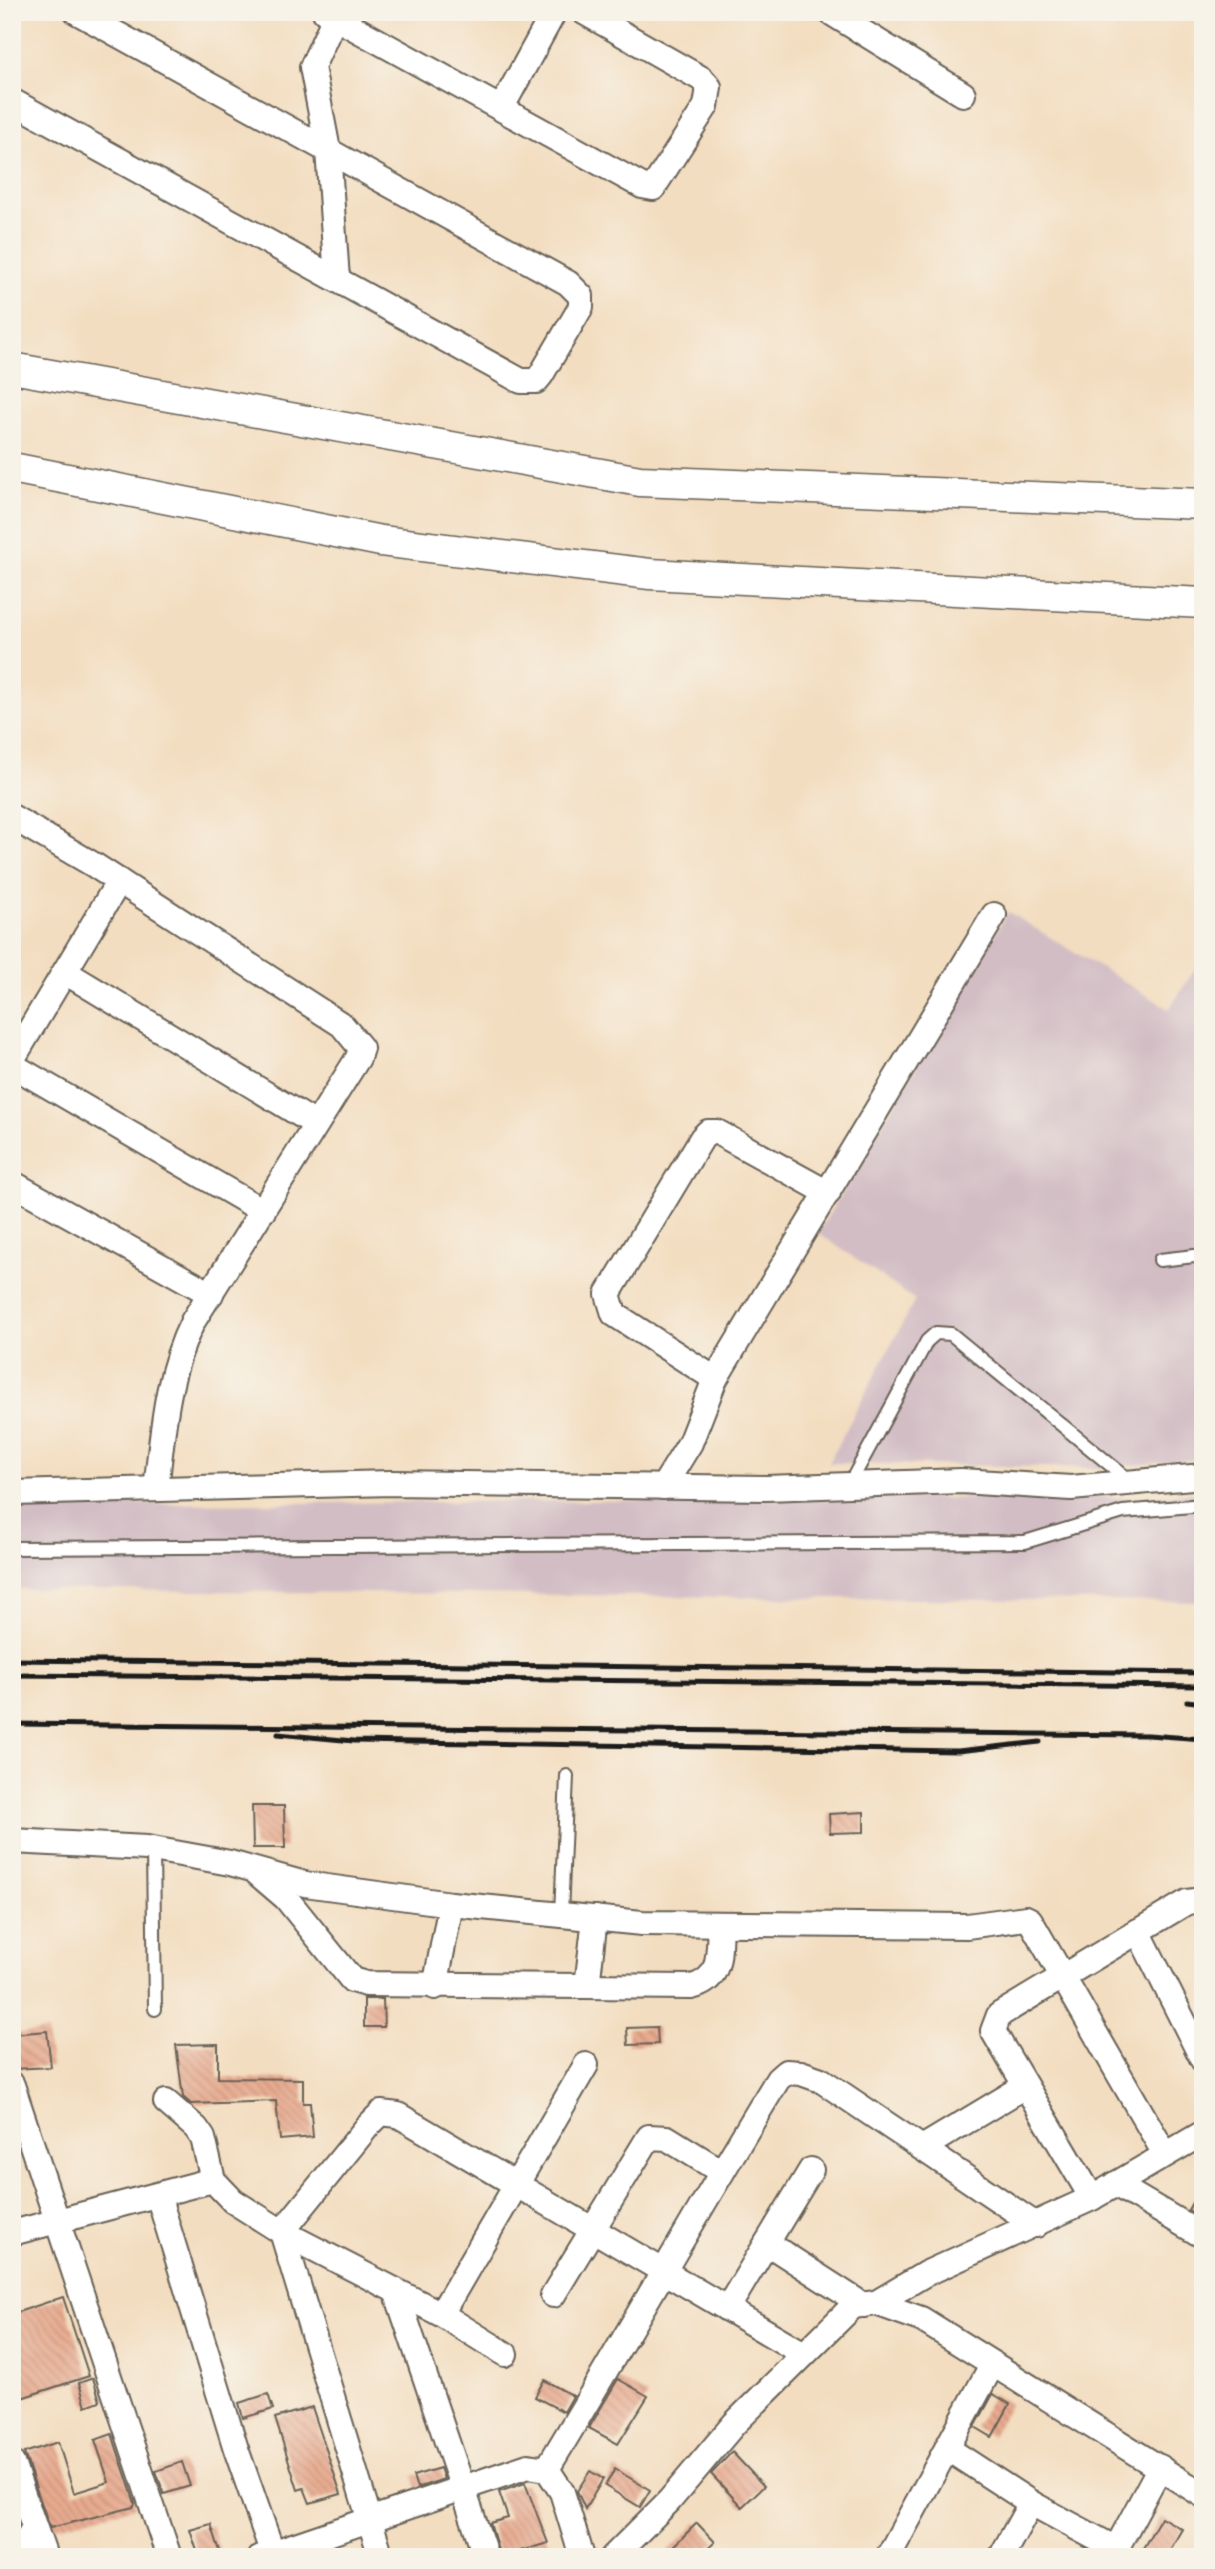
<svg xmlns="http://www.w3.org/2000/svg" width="1215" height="2569" font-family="'Old Standard TT',serif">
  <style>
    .industrial { fill: #d2bdc5 }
    .building { fill: url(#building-back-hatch) }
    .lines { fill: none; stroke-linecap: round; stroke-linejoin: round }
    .service-casing { stroke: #676055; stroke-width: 16 }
    .minor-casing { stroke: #676055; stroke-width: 28 }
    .tertiary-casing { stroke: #676055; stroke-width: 33 }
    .service { stroke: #fff; stroke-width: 12 }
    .minor { stroke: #fff; stroke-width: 24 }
    .tertiary { stroke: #fff; stroke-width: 30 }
    .rail { stroke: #1c1c1c; stroke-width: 5 }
  </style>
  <defs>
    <pattern id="building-back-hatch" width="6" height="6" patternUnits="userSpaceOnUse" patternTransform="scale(1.75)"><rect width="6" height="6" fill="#e7aa8f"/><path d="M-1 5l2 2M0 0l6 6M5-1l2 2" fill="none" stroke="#c6927b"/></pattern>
  </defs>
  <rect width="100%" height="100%" fill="#f7f3e8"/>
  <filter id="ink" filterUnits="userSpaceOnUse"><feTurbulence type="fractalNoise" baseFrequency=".0143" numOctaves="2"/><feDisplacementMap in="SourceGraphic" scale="14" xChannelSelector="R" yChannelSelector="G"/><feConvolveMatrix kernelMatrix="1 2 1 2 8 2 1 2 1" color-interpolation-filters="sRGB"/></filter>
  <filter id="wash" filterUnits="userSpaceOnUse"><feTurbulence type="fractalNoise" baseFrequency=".00686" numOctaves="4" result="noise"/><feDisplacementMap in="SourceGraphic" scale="28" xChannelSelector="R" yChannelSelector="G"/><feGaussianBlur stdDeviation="1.57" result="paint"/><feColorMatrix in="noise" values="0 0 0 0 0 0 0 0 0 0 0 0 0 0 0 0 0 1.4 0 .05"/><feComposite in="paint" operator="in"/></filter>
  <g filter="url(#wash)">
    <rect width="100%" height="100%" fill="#f3ddc0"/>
    <!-- industrial -->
    <g class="industrial">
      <path d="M1008 912 1169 1009 1203 957V1459L1102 1468 828 1463 915 1300 818 1233Z"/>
      <path d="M1203 1492V1602L12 1589V1505L1143 1497Z"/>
    </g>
    <g id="blocks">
      <!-- building -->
      <g class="building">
        <path d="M252 1806H284L285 1848H253Z"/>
        <path d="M864 1812V1832L830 1833 829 1814Z"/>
        <path d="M364 1999H383L384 2027H364Z"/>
        <path d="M657 2027 658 2044 628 2045 627 2028Z"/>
        <path d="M47 2031 51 2067 12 2069V2034Z"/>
        <path d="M218 2044V2078L303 2079V2103H310L313 2137 280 2140 276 2101 191 2104 183 2097 176 2045Z"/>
        <path d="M1203 2183V2219L1188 2210Z"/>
        <path d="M63 2297 89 2376 12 2401V2314Z"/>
        <path d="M93 2378 100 2401 86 2406 79 2383Z"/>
        <path d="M618 2379 648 2396 618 2444 589 2428Z"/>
        <path d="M544 2380 573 2396 564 2412 535 2397Z"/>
        <path d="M268 2394 273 2409 243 2418 239 2403Z"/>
        <path d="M993 2394 1010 2404 992 2437 975 2427Z"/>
        <path d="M312 2407 341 2494 310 2503 304 2488 298 2490 275 2418Z"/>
        <path d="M112 2434 135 2503 134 2507 50 2528 24 2453 58 2442 74 2493 109 2482 95 2440Z"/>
        <path d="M732 2452 764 2486 742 2507 711 2474Z"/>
        <path d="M182 2462 190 2486 164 2494 156 2471Z"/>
        <path d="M440 2468 444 2479 417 2488 413 2476Z"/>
        <path d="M615 2469 650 2490 640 2507 605 2486Z"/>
        <path d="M590 2471 603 2479 585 2509 577 2491Z"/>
        <path d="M525 2483 548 2543 500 2557 490 2523 508 2518 499 2492Z"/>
        <path d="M1161 2517 1182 2529 1166 2557H1138Z"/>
        <path d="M697 2523 715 2542 699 2557H662Z"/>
        <path d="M211 2524 222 2557H199L190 2530Z"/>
      </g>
    </g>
  </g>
  <g filter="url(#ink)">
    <use href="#blocks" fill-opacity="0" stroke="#676055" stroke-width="2"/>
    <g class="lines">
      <!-- service casing -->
      <g class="service-casing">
        <g id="service">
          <path d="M1160 1260 1203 1255"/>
          <path d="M849 1485 927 1341 936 1333 951 1334 1130 1481"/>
          <path d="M12 1548 1025 1542 1123 1512 1203 1505"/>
          <path d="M153 1849 155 2009"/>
          <path d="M561 1914 567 1776"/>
        </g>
      </g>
      <!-- minor casing -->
      <g class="minor-casing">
        <g id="minor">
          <path d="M325 12 642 186 653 188 706 106 709 87 702 79 584 12"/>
          <path d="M830 12 963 94"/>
          <path d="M335 17 312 67 328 150 337 279"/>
          <path d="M12 101 521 381H536L541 375 581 307V296L568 283 77 12"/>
          <path d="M502 107 554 12"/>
          <path d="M12 817 94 865 342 1025 361 1048 358 1058 193 1321C166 1375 163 1430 156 1489"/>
          <path d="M65 972 314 1123"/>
          <path d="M12 1060 119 881"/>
          <path d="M12 1065 263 1211"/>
          <path d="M12 1183 211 1294"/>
          <path d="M715 1379 614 1314 608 1294 702 1138 708 1132H717L828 1193"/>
          <path d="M663 1487 690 1443 715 1379 994 915"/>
          <path d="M12 1493 391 1483 766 1488 961 1481 1071 1488 1203 1476"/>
          <path d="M12 1841 147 1848 230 1863 305 1884 451 1904 642 1923 967 1926 1026 1918 1030 1920 1165 2154"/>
          <path d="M258 1874 286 1898 352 1980 366 1984 691 1987C723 1980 718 1952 720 1925"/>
          <path d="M1138 1931 1203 2060"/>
          <path d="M587 1986 595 1918"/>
          <path d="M435 1987 451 1904"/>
          <path d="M12 2085 169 2557"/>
          <path d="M166 2102 196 2128 203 2138 213 2180 233 2201 282 2232 441 2314 505 2354"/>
          <path d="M922 2148 1025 2086"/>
          <path d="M1115 2184 1203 2236"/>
          <path d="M158 2195 236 2449 274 2557"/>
          <path d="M1092 2198 993 2031 999 2015 1187 1902 1203 1900"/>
          <path d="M12 2233 213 2180"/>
          <path d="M767 2243 863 2305"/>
          <path d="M396 2291 486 2557"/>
          <path d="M553 2295 649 2137 667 2138 722 2172"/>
          <path d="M876 2303 925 2274 1092 2198 1203 2133"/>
          <path d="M727 2309 811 2170"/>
          <path d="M441 2314 586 2065"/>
          <path d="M948 2449 1031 2503 1116 2549 1112 2557"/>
          <path d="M12 2463 45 2557"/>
          <path d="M547 2469C625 2340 699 2208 778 2079L786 2072 801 2073 821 2080 1036 2225"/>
          <path d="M1116 2549 1160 2467"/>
          <path d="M17 2557 33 2529"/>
          <path d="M260 2557 528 2466 547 2469 562 2492 582 2557"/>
          <path d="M381 2557 282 2232 367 2127 381 2113 398 2115 804 2354"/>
          <path d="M613 2557 669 2501 734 2424 853 2306 876 2303 921 2319 1203 2495"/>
          <path d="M888 2557 992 2365"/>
          <path d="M1001 2557 1031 2503"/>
        </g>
      </g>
      <!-- tertiary casing -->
      <g class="tertiary-casing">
        <g id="tertiary">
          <path d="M12 368 640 481 1203 504"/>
          <path d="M12 468 381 541 650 574 1203 603"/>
        </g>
      </g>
      <!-- service -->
      <use href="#service" class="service"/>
      <!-- minor -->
      <use href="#minor" class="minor"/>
      <!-- tertiary -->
      <use href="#tertiary" class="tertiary"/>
      <!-- rail -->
      <g class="rail">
        <path d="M12 1660 1203 1673"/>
        <path d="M12 1675 1203 1686"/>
        <path d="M1187 1701 1203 1703"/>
        <path d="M12 1724 1148 1735 1203 1739"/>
        <path d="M278 1734 354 1741 958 1751 1040 1742"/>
      </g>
    </g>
  </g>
  <!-- margin -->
  <rect width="1215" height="2569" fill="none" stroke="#f7f3e8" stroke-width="42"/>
</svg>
